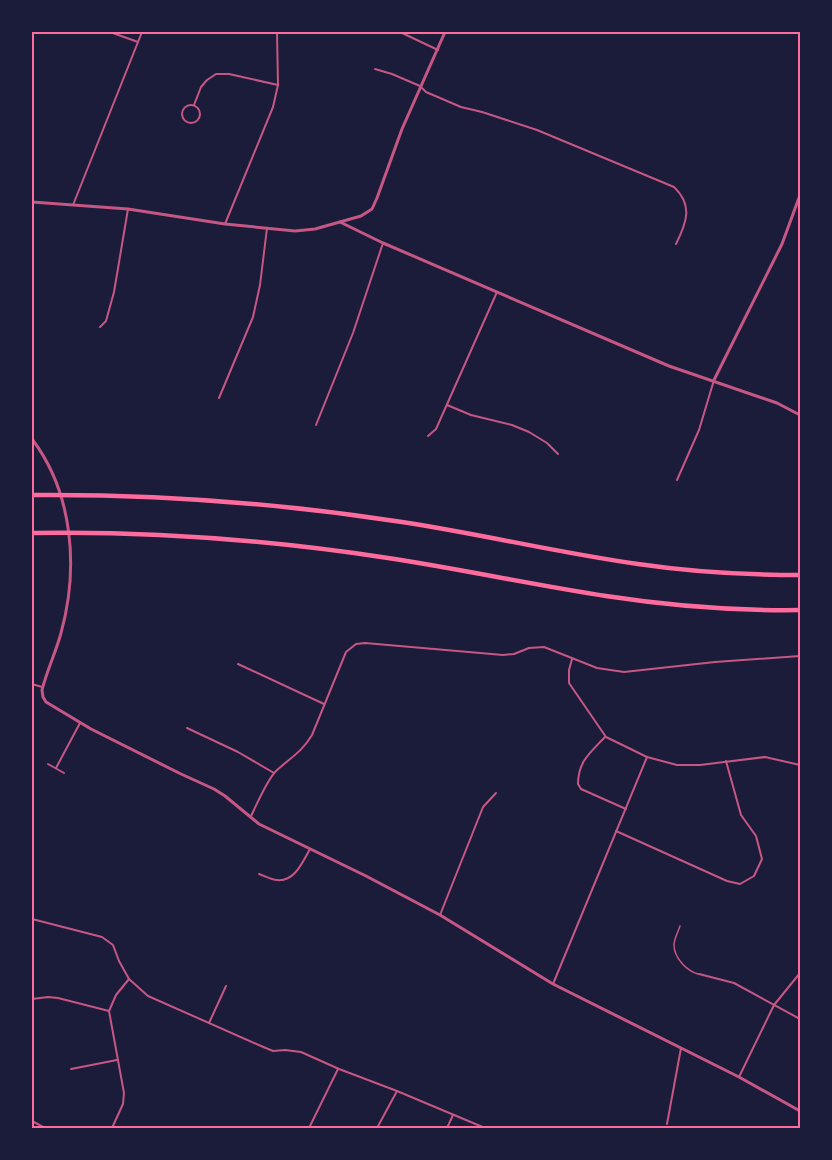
<svg xmlns="http://www.w3.org/2000/svg" width="832" height="1160" font-family="Signika,sans-serif">
  <style>
    .lines { fill: none; stroke-linecap: round; stroke-linejoin: round }
    .service { stroke: #c65784; stroke-width: 1.5 }
    .minor { stroke: #c65784; stroke-width: 2 }
    .tertiary { stroke: #c65784; stroke-width: 3 }
    .motorway { stroke: #ff6b9d; stroke-width: 4.5 }
    .neatline { fill: none; stroke: #ff6b9d; stroke-width: 2 }
  </style>
  <rect width="100%" height="100%" fill="#1b1b3a"/>
  <g class="lines">
    <!-- service -->
    <path class="service" d="M680 926C678 932 674 939 674 945 674 958 687 971 698 974"/>
    <!-- minor -->
    <g class="minor">
      <path d="M110 32 138 42"/>
      <path d="M400 32 438 50"/>
      <path d="M375 69 392 74 420 86 426 92 461 107 482 112 537 130 674 187C693 205 687 222 676 244"/>
      <circle cx="191" cy="114" r="9"/>
      <path d="M194 105 201 87 207 80 216 74H229L278 85"/>
      <path d="M73 205 142 32"/>
      <path d="M225 224 273 107 278 85 277 32"/>
      <path d="M100 327 106 321 114 292 128 209"/>
      <path d="M219 398 253 317 260 285 267 228"/>
      <path d="M447 405 471 415 512 425 529 432 547 443 558 454"/>
      <path d="M316 425 353 333 383 243"/>
      <path d="M428 436 436 429 497 292"/>
      <path d="M677 480 699 430 714 380"/>
      <path d="M572 659 569 670V683L606 737 647 757 677 765H700L765 757 800 765"/>
      <path d="M238 664 324 704"/>
      <path d="M32 684 42 687"/>
      <path d="M187 728 238 752 274 773"/>
      <path d="M605 737C591 752 578 761 578 784L581 789 626 809"/>
      <path d="M48 764 64 773"/>
      <path d="M56 768 80 723"/>
      <path d="M251 816C257 804 267 780 276 771 290 758 302 752 312 735L346 652 356 644 365 643 503 655 514 654 529 648 544 647 597 668 624 672 715 662 800 656"/>
      <path d="M616 831 727 881 740 884 754 876 762 859 756 836 741 815 726 761"/>
      <path d="M259 874C265 876 271 880 277 880 295 882 303 861 310 849"/>
      <path d="M440 915 483 807 496 793"/>
      <path d="M32 919 102 937 113 945 119 961 129 979 148 996 261 1046 273 1051 285 1050 301 1052 339 1069 397 1091 485 1128"/>
      <path d="M699 974 734 983 800 1019"/>
      <path d="M553 984 647 757"/>
      <path d="M32 999 48 997 58 998 109 1011"/>
      <path d="M209 1023 226 986"/>
      <path d="M71 1069 117 1060"/>
      <path d="M739 1077 774 1005 800 973"/>
      <path d="M32 1121 45 1128"/>
      <path d="M667 1124 681 1048"/>
      <path d="M112 1128 123 1104 124 1093 109 1011 116 995 129 979"/>
      <path d="M309 1128 338 1069"/>
      <path d="M377 1128 397 1091"/>
      <path d="M447 1128 453 1115"/>
    </g>
    <!-- tertiary -->
    <g class="tertiary">
      <path d="M32 202 128 209 225 224 295 231 315 229 361 216 372 209 377 198 402 129 445 32"/>
      <path d="M340 222 383 243 669 366 777 403 800 415"/>
      <path d="M714 380 782 244 800 195"/>
      <path d="M32 439C73 493 79 568 61 633 56 652 47 670 42 690L43 697 46 702 91 729 181 774 214 789 225 796 259 824 366 876 440 915 553 984 739 1077 800 1111"/>
    </g>
    <!-- motorway -->
    <g class="motorway">
      <path d="M32 495C155 494 279 503 402 522 481 534 559 553 638 564 692 572 746 575 800 575"/>
      <path d="M32 533C151 531 270 540 388 558 461 569 533 585 606 596 671 606 736 611 800 610"/>
    </g>
  </g>
  <!-- border -->
  <rect width="832" height="1160" fill="none" stroke="#1b1b3a" stroke-width="66"/>
  <rect x="33" y="33" width="766" height="1094" class="neatline"/>
</svg>
